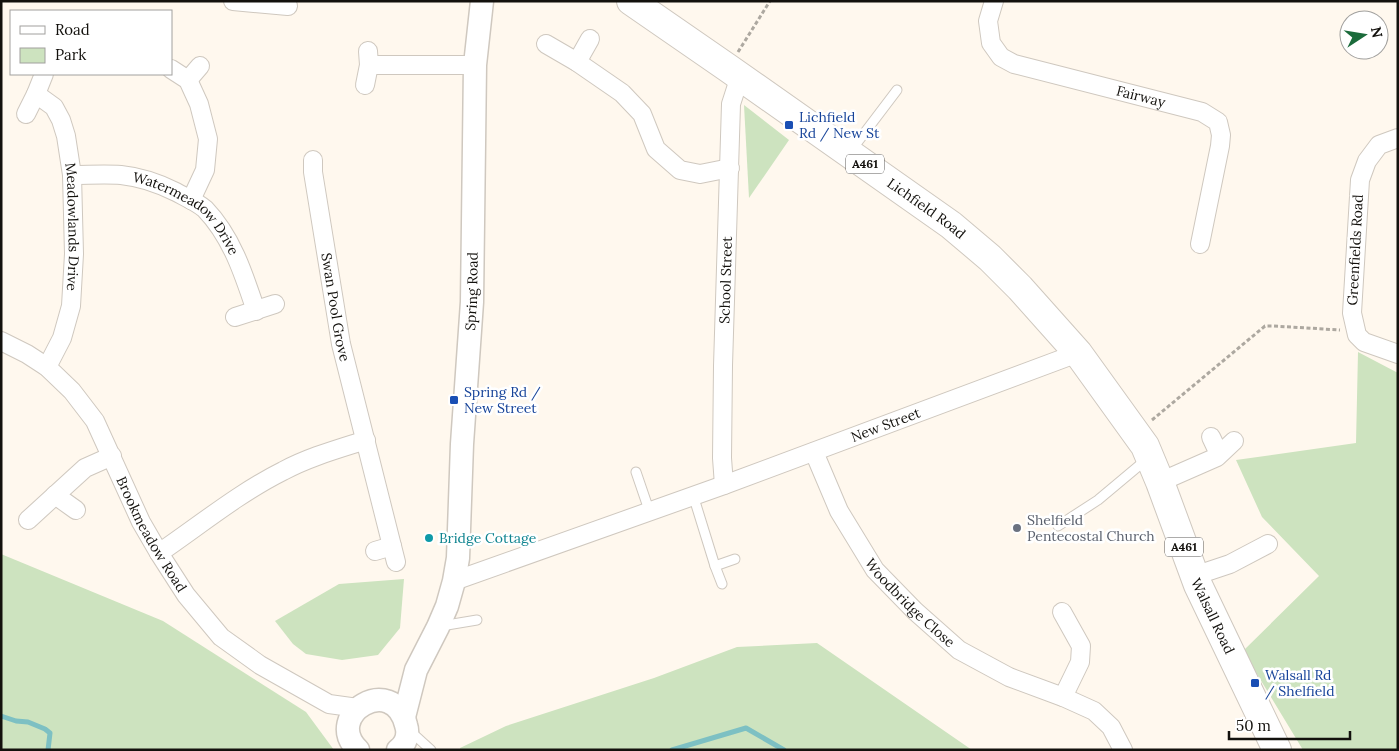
<svg xmlns="http://www.w3.org/2000/svg" width="1399" height="751" font-family="Lora,serif">
  <style>
    .green { fill: #cde3bf }
    .lines { fill: none; stroke-linecap: round; stroke-linejoin: round }
    .stream { stroke: #7dc0c3; stroke-width: 5 }
    .service-casing { stroke: #cfc8bf; stroke-width: 11 }
    .minor-casing { stroke: #cfc8bf; stroke-width: 20 }
    .tertiary-casing { stroke: #cfc8bf; stroke-width: 25 }
    .trunk-casing { stroke: #cfc8bf; stroke-width: 30 }
    .path { stroke: #ada8a0; stroke-width: 3; stroke-dasharray: 4 2.5; stroke-linecap: butt }
    .service { stroke: #fff; stroke-width: 9 }
    .minor { stroke: #fff; stroke-width: 18 }
    .tertiary { stroke: #fff; stroke-width: 22 }
    .trunk { stroke: #fff; stroke-width: 28 }
    .transit-dot { fill: #1a4fb4; stroke: #fff; stroke-width: 2 }
    .worship-dot { fill: #6b7280; stroke: #fff; stroke-width: 2 }
    .culture-dot { fill: #0f9aa8; stroke: #fff; stroke-width: 2 }
    .labels { text-anchor: middle; stroke-width: 5; stroke-linejoin: round; paint-order: stroke }
    .shield { fill: #fff; stroke: #5a5856; stroke-width: 1 }
    .shield-label { font-size: 12px; font-weight: bold; fill: #13110d }
    .street-label { font-size: 14px; fill: #13110d; stroke: #fff }
    .transit-label { font-size: 14px; fill: #164399; stroke: #fff; text-anchor: start }
    .worship-label { font-size: 14px; fill: #5b616d; stroke: #fff; text-anchor: start }
    .culture-label { font-size: 14px; fill: #0d838f; stroke: #fff; text-anchor: start }
  </style>
  <rect width="100%" height="100%" fill="#fff8ee"/>
  <!-- green -->
  <g class="green">
    <path d="M744 105 789 140 749 198Z"/>
    <path d="M1358 352 1398 373V750H1303L1243 651 1319 576 1262 517 1236 460 1356 443Z"/>
    <path d="M1 554 163 621 306 712 334 750H1Z"/>
    <path d="M404 579 400 628 378 655 342 660 306 654 293 644 275 621 339 584Z"/>
    <path d="M817 643 972 750H460V748L506 726 654 678 737 647Z"/>
  </g>
  <g class="lines">
    <!-- stream -->
    <g class="stream">
      <path d="M1 716 16 721 28 722 45 729 50 733 48 750"/>
      <path d="M672 750 746 728 784 750"/>
    </g>
    <!-- service casing -->
    <g class="service-casing">
      <g id="service">
        <path d="M850 152 897 90"/>
        <path d="M636 472 649 510"/>
        <path d="M693 495 715 566 722 584"/>
        <path d="M1058 526 1098 500 1147 459"/>
        <path d="M715 566 735 559"/>
        <path d="M441 626 477 620"/>
        <path d="M409 730 431 750"/>
      </g>
    </g>
    <!-- minor casing -->
    <g class="minor-casing">
      <g id="minor">
        <path d="M233 1 288 6"/>
        <path id="s1" d="M994 1 988 21 991 43 1001 57 1014 64 1202 112 1218 122 1221 135 1220 146 1200 244"/>
        <path d="M546 44 577 62 622 93 642 114 656 149 680 170 700 174 730 168"/>
        <path d="M577 62 590 39"/>
        <path d="M369 65H475"/>
        <path d="M171 69 188 80 199 104 208 139 205 170 191 200"/>
        <path d="M188 80 200 66"/>
        <path d="M365 85 369 65 368 51"/>
        <path id="s2" d="M36 94 54 107 61 120 66 136 72 175 74 254 71 306 62 338 47 367"/>
        <path d="M26 114 36 94 44 74"/>
        <path d="M1398 138 1379 145 1367 161 1360 180 1352 313 1357 335 1364 342 1398 354"/>
        <path id="s3" d="M313 160V172L341 344 396 562"/>
        <path id="s4" d="M72 175C88 175 105 174 121 175 141 177 158 183 176 192 185 197 197 202 205 209 232 237 244 275 256 311"/>
        <path d="M235 317 275 304"/>
        <path id="s5" d="M1 341 27 354 47 367 72 391 95 421 141 522 159 553 186 595 221 637 260 665 329 704 358 708"/>
        <path d="M1211 437 1219 454"/>
        <path id="s6" d="M814 452 839 511 875 570 915 611 959 650 1009 677 1063 697 1094 711 1111 727 1123 750"/>
        <path d="M1160 482 1217 457 1234 441"/>
        <path id="s7" d="M724 485 722 458 723 366 731 104 740 76"/>
        <path d="M55 495 76 510"/>
        <path d="M28 520 85 468 112 456"/>
        <path d="M375 551 392 546"/>
        <path d="M159 553C200 525 239 493 283 471 309 457 338 449 366 440"/>
        <path d="M1194 576 1230 564 1268 544"/>
        <path id="s8" d="M454 581 724 485 1078 353"/>
        <path d="M1062 612 1081 646 1080 662 1063 697"/>
      </g>
    </g>
    <!-- tertiary casing -->
    <g class="tertiary-casing">
      <g id="tertiary">
        <path id="s9" d="M404 717 416 670 438 627 447 606 454 581 458 558 462 444 472 302 475 65 482 1"/>
        <path d="M358 750C322 715 393 672 406 725 409 734 406 744 398 750"/>
      </g>
    </g>
    <!-- trunk casing -->
    <g class="trunk-casing">
      <g id="trunk">
        <path id="s10" d="M631 1 728 68 951 225 990 258 1020 288 1078 353 1145 446 1160 482 1198 585 1277 750"/>
      </g>
    </g>
    <!-- path -->
    <g class="path">
      <path d="M738 52 770 1"/>
      <path d="M1152 420 1265 326H1274L1340 330"/>
    </g>
    <!-- service -->
    <use href="#service" class="service"/>
    <!-- minor -->
    <use href="#minor" class="minor"/>
    <!-- tertiary -->
    <use href="#tertiary" class="tertiary"/>
    <!-- trunk -->
    <use href="#trunk" class="trunk"/>
  </g>
  <!-- markers -->
  <g class="transit-dot">
    <rect x="784" y="120" width="10" height="10" rx="2.5"/>
    <rect x="449" y="395" width="10" height="10" rx="2.5"/>
    <rect x="1250" y="678" width="10" height="10" rx="2.5"/>
  </g>
  <circle class="worship-dot" cx="1017" cy="528" r="5"/>
  <circle class="culture-dot" cx="429" cy="538" r="5"/>
  <g class="labels">
    <!-- shield labels -->
    <g class="shield">
      <rect x="846" y="154.5" width="38" height="19" rx="4"/>
      <rect x="1165" y="537.5" width="38" height="19" rx="4"/>
    </g>
    <g class="shield-label">
      <text x="865" y="168">A461</text>
      <text x="1184" y="551">A461</text>
    </g>
    <!-- street labels -->
    <g class="street-label">
      <text dy="5" stroke="none"><textPath href="#s1" startOffset="206">Fairway</textPath></text>
      <text dy="5" stroke="none"><textPath href="#s10" startOffset="361">Lichfield Road</textPath></text>
      <text dy="5" stroke="none"><textPath href="#s4" startOffset="128">Watermeadow Drive</textPath></text>
      <text dy="5" stroke="none"><textPath href="#s2" startOffset="145">Meadowlands Drive</textPath></text>
      <text transform="translate(1355 250) rotate(-87)" y="5">Greenfields Road</text>
      <text dy="5" stroke="none"><textPath href="#s7" startOffset="205">School Street</textPath></text>
      <text dy="5" stroke="none"><textPath href="#s9" startOffset="436">Spring Road</textPath></text>
      <text dy="5" stroke="none"><textPath href="#s3" startOffset="149">Swan Pool Grove</textPath></text>
      <text dy="5" stroke="none"><textPath href="#s8" startOffset="459">New Street</textPath></text>
      <text dy="5" stroke="none"><textPath href="#s5" startOffset="252">Brookmeadow Road</textPath></text>
      <text dy="5" stroke="none"><textPath href="#s6" startOffset="181">Woodbridge Close</textPath></text>
      <text dy="5" stroke="none"><textPath href="#s10" startOffset="869">Walsall Road</textPath></text>
    </g>
    <!-- transit labels -->
    <g class="transit-label">
      <text x="799" y="122">Lichfield<tspan x="799" dy="16">Rd / New St</tspan></text>
      <text x="464" y="397">Spring Rd /<tspan x="464" dy="16">New Street</tspan></text>
      <text x="1265" y="680">Walsall Rd<tspan x="1265" dy="16">/ Shelfield</tspan></text>
    </g>
    <!-- worship labels -->
    <g class="worship-label">
      <text x="1027" y="525">Shelfield<tspan x="1027" dy="16">Pentecostal Church</tspan></text>
    </g>
    <!-- culture labels -->
    <g class="culture-label">
      <text x="439" y="543">Bridge Cottage</text>
    </g>
  </g>
  <!-- border -->
  <rect width="1399" height="751" fill="none" stroke="#13110d" stroke-width="5"/>
  <!-- legend -->
  <rect x="10" y="10" width="162" height="65" fill="#ffffff" stroke="#a1a09e"/>
  <rect x="20" y="26" width="25" height="8" fill="#ffffff" stroke="#a1a09e"/>
  <text x="55" y="35" font-size="15" fill="#13110d">Road</text>
  <rect x="20" y="48" width="25" height="15" fill="#cde3bf" stroke="#a1a09e"/>
  <text x="55" y="60" font-size="15" fill="#13110d">Park</text>
  <!-- north arrow -->
  <g transform="translate(1364 35) rotate(78)"><circle r="24" fill="#ffffff" stroke="#a1a09e"/>
  <path d="M0-4L9 19L0 12L-9 19Z" fill="#1b6b3b"/>
  <text y="-8" font-size="14" font-weight="bold" text-anchor="middle" fill="#13110d">N</text>
  </g>
  <!-- scale -->
  <path d="M1229 731v8h121v-8" fill="none" stroke="#13110d" stroke-width="2.5"/>
  <text x="1236" y="731" font-size="15" fill="#13110d" stroke="#ffffff" stroke-width="4" paint-order="stroke">50 m</text>
</svg>
